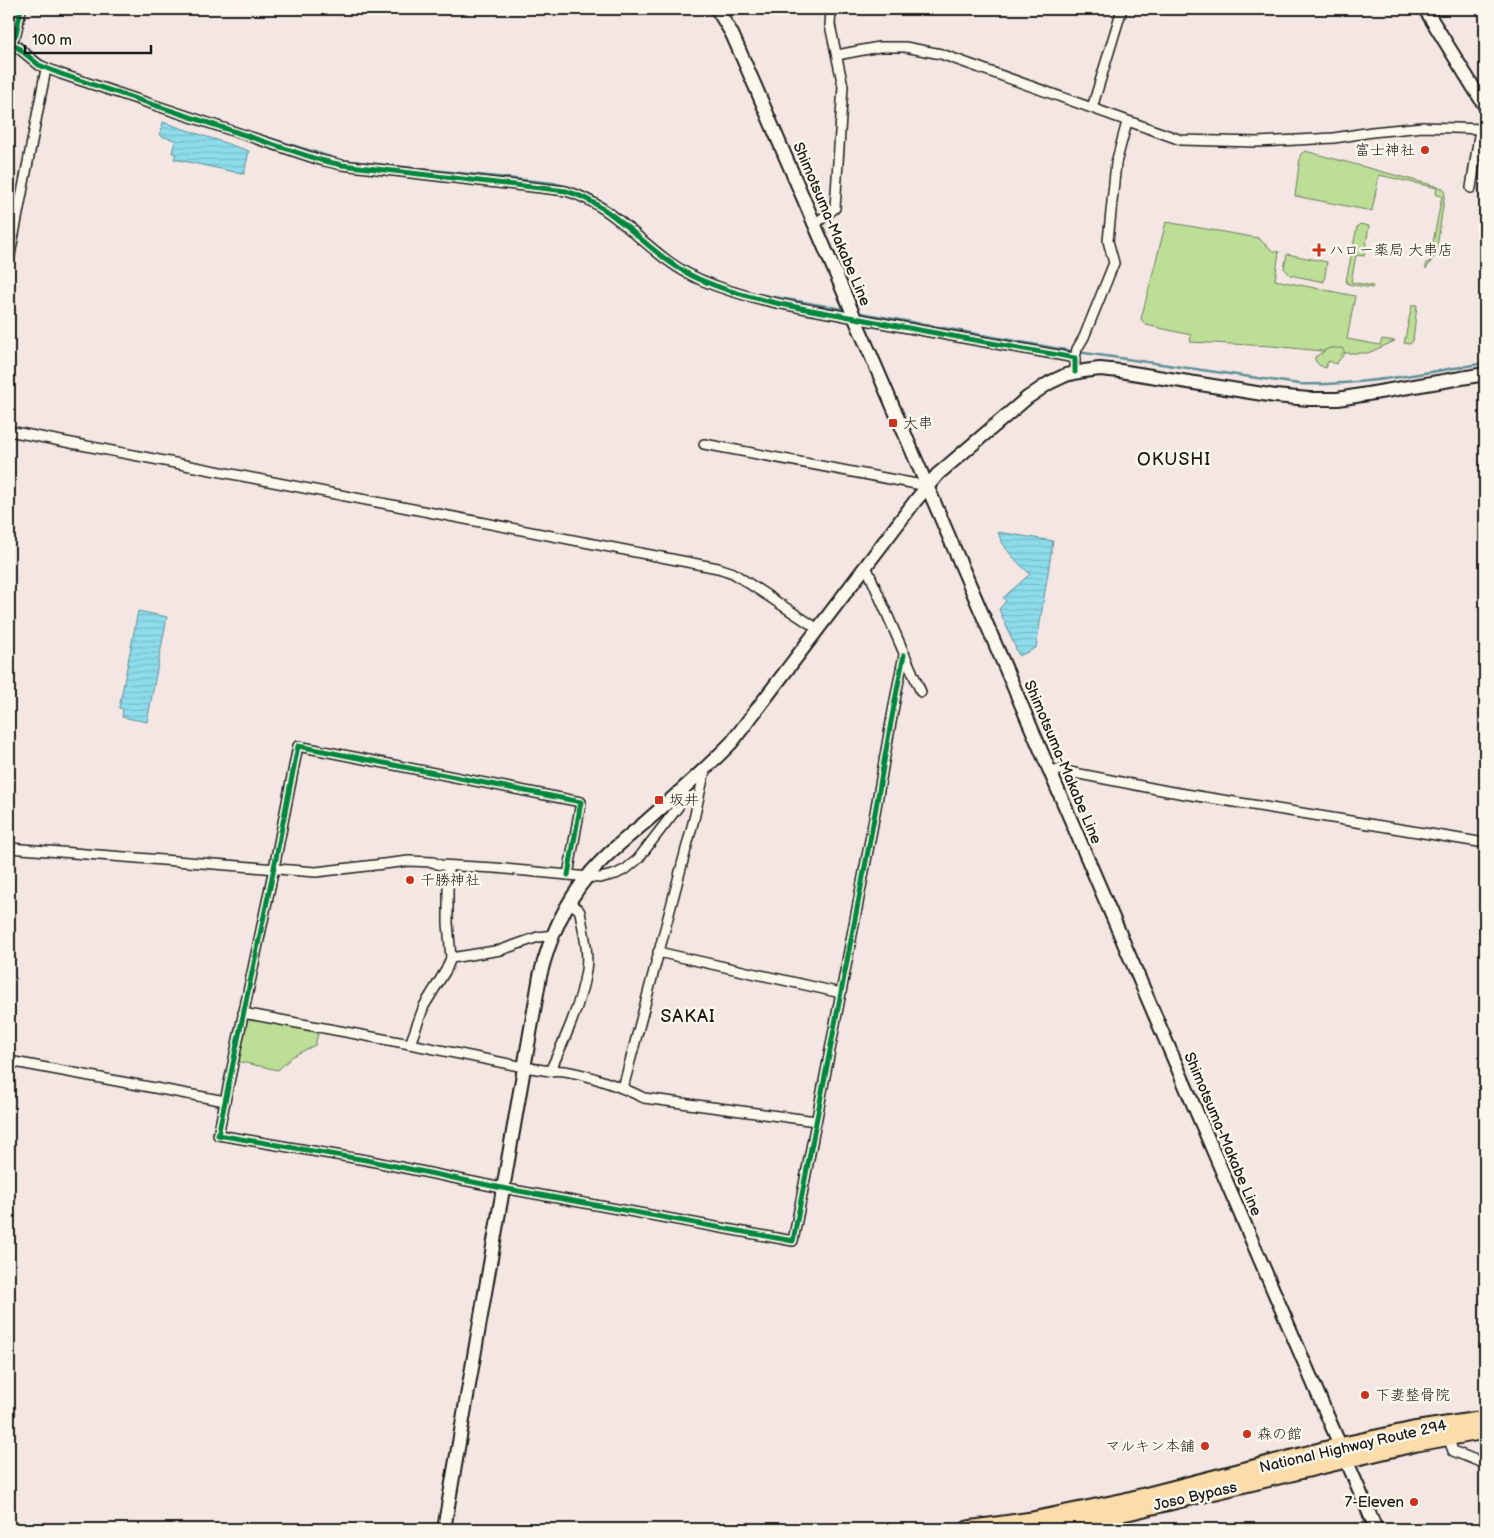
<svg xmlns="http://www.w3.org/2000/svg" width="1494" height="1538" font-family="'Balsamiq Sans','Klee One',sans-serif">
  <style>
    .green { fill: #bcde97; stroke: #6c7d5a }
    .forest { fill: url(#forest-crowns); stroke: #6c7d5a }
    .water { fill: url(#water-rules); stroke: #608f98 }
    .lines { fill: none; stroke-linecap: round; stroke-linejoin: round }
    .stream { stroke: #608f98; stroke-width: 2.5 }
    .street-casing { stroke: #1c1c1c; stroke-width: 12 }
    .secondary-casing { stroke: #1c1c1c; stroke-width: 16 }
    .highway-casing { stroke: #1c1c1c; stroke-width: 19 }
    .street { stroke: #fbf7ec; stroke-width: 9 }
    .secondary { stroke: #fbf7ec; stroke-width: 12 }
    .highway { stroke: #fbddab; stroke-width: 15 }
    .cycleway-casing { stroke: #fbf7ec; stroke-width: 8 }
    .cycleway { stroke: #00873e; stroke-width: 5 }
    .poi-dot { fill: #c8321e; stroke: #fbf7ec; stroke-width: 2 }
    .labels { text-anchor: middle; stroke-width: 5; stroke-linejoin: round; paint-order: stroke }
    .poi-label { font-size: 15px; fill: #1c1c1c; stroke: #fbf7ec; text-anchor: start }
    .street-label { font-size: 15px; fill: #1c1c1c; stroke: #fbf7ec }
    .quarter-label { font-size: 18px; letter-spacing: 1px; fill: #1c1c1c; stroke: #fbf7ec }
  </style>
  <defs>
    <pattern id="forest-crowns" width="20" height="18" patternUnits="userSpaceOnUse" patternTransform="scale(1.25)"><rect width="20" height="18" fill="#bcde97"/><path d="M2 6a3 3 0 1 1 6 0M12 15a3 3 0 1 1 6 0" fill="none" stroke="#a1be82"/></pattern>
    <pattern id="water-rules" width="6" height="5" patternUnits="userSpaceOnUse" patternTransform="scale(1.25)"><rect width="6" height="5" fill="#8ddceb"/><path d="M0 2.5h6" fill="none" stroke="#79bcc9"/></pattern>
  </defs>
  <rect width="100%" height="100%" fill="#f3e6e3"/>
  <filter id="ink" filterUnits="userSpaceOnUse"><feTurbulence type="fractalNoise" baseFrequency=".02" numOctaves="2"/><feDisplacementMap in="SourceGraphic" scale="10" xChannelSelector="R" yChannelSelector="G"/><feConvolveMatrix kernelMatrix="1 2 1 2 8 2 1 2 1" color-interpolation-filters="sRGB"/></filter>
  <g filter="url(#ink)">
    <!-- green -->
    <g class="green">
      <path d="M1305 151 1443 188 1445 191 1444 199 1436 254 1426 269V263H1429L1442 196 1436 195 1437 188 1379 175 1372 211 1295 196 1300 157 1301 154Z"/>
      <path d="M1166 222 1258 238 1273 251 1279 252 1275 280 1355 296 1347 339 1380 345 1382 339 1395 341 1368 353H1342L1272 346 1190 342 1191 335 1146 325 1141 319Z"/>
      <path d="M1360 224 1369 226 1364 256 1356 255 1351 282 1373 286 1372 288 1348 284 1346 281 1357 227Z"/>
      <path d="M1287 254 1327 262 1324 282 1290 275 1284 268Z"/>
      <path d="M1412 305H1417L1413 341 1410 344 1404 343Z"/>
      <path d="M248 1017 319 1030 315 1045 293 1056 278 1070 236 1061 240 1054Z"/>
    </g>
    <!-- forest -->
    <path class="forest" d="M1329 348H1342L1345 353 1336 364 1329 361 1327 363 1326 368 1319 365 1315 360V357Z"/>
    <!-- water -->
    <g class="water">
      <path d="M163 122 249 151 244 174 174 159 176 154 172 153 175 140 160 136Z"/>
      <path d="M998 532 1053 541 1036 648 1019 656 999 609 1006 601 1003 598 1030 574C1017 562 1003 549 998 532Z"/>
      <path d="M138 611 167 617 147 722 122 717 123 709 119 708Z"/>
    </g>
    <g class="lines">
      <!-- stream -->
      <g class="stream">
        <path d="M16 39 38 58 46 63"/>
        <path d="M212 120 340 160 553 183C580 189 604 200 624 219"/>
        <path d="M677 262 699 274 726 285"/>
        <path d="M734 287 752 293 843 309"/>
        <path d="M861 313 1071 351 1299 384C1362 386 1423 373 1485 363"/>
      </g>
      <!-- street casing -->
      <g class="street-casing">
        <g id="street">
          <path d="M21 9 16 34 11 42 39 65 61 74 320 160 342 165 566 191C619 206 649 258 701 280 750 301 803 308 855 318 928 332 1002 345 1075 358V372"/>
          <path d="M837 55 879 47H905L941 54 1181 140 1257 142 1334 138 1372 132 1422 127 1485 129"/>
          <path d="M1092 108 1122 9"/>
          <path d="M1471 188 1480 129"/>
          <path d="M814 225 835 208 843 86 830 25 831 9"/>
          <path d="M9 260 46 69"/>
          <path d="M1075 358 1077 349 1084 337 1114 263 1108 241 1116 163 1127 122"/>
          <path d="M9 431 718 568 733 573 818 629"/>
          <path d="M704 444 927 486"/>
          <path d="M866 566 921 692"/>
          <path d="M1049 770H1059L1167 791 1485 843"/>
          <path d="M9 848 316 872 409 861 433 862 440 865 495 868 600 878 616 874 626 869 638 859 678 807 685 789"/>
          <path d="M568 875 581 802 298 746 274 868 218 1135 366 1160 502 1188 793 1241C818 1113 843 984 867 856 880 789 890 721 904 655"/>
          <path d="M658 952 841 993"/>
          <path d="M451 958 501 950 538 937 553 935"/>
          <path d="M243 1013 410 1044 524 1067 550 1071C565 1039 581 1004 586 970 589 951 583 930 580 912L578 909 569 902"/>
          <path d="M410 1044 424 1006 446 970 451 958 448 923V866"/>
          <path d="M9 1061 225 1101"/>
          <path d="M550 1071C571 1067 624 1088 644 1098L816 1121"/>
          <path d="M623 1088 694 819 705 770"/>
          <path d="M1448 1437 1453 1451 1485 1464"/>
        </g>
      </g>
      <!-- secondary casing -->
      <g class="secondary-casing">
        <g id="secondary">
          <path d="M717 9 732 34 755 86 1376 1529"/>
          <path d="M1425 9 1485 106"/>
          <path d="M444 1529 540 976C549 940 563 906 587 877 603 857 623 841 642 825 673 798 703 772 732 742L916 500 938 474 1027 398 1049 383 1066 375 1084 371 1100 369 1120 371 1275 396 1309 399H1338L1485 374"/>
        </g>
      </g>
      <!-- highway casing -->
      <g class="highway-casing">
        <g id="highway">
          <path d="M968 1529 1032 1520 1125 1501 1339 1446 1413 1430 1485 1419"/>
          <path d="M1044 1529 1128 1512 1417 1443 1485 1431"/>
        </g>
      </g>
      <!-- street -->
      <use href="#street" class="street"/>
      <!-- secondary -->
      <use href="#secondary" class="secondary"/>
      <!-- highway -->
      <use href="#highway" class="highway"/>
      <!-- cycleway casing -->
      <g class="cycleway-casing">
        <g id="cycleway">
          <path d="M21 9 16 34 11 42 39 65 61 74 320 160 342 165 566 191C619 206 649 258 701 280 750 301 803 308 855 318 928 332 1002 345 1075 358V372"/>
          <path d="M568 875 581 802 298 746 274 868 218 1135 366 1160 502 1188 793 1241C818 1113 843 984 867 856 880 789 890 721 904 655"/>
        </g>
      </g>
      <!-- cycleway -->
      <use href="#cycleway" class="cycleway"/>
    </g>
  </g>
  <!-- markers -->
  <g class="poi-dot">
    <circle cx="1425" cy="150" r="5"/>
    <path d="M1316.5 242.5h5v5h5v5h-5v5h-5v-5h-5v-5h5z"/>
    <rect x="888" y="418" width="10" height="10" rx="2.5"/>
    <rect x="654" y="795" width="10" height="10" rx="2.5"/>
    <circle cx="410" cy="880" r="5"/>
    <circle cx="1365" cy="1395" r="5"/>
    <circle cx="1247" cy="1434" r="5"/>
    <circle cx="1205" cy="1446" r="5"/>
    <circle cx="1414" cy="1502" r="5"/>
  </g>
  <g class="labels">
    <!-- poi labels -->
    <g class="poi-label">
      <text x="1415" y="155" text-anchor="end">富士神社</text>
      <text x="1329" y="255">ハロー薬局 大串店</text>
      <text x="903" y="428">大串</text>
      <text x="669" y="805">坂井</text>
      <text x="420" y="885">千勝神社</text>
      <text x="1375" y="1400">下妻整骨院</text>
      <text x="1257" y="1439">森の館</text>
      <text x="1195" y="1451" text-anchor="end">マルキン本舗</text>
      <text x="1404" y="1507" text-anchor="end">7-Eleven</text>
    </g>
    <!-- street labels -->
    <g class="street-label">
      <text transform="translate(832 224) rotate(67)" y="5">Shimotsuma-Makabe Line</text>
      <text transform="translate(1063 762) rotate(67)" y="5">Shimotsuma-Makabe Line</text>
      <text transform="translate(1223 1134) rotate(67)" y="5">Shimotsuma-Makabe Line</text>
      <text transform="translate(1353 1446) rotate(-13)" y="5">National Highway Route 294</text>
      <text transform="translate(1195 1496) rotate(-13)" y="5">Joso Bypass</text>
    </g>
    <!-- quarter labels -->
    <g class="quarter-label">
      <text x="1174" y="465">OKUSHI</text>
      <text x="688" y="1022">SAKAI</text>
    </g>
  </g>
  <!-- margin -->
  <rect width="1494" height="1538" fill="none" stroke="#fbf7ec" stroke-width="30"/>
  <rect x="15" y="15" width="1464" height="1508" fill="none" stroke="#1c1c1c" stroke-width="2" filter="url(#ink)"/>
  <!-- scale -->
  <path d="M25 45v8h126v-8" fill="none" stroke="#1c1c1c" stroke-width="2.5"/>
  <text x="32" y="45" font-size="15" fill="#1c1c1c" stroke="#fbf7ec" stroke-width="4" paint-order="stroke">100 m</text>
</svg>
